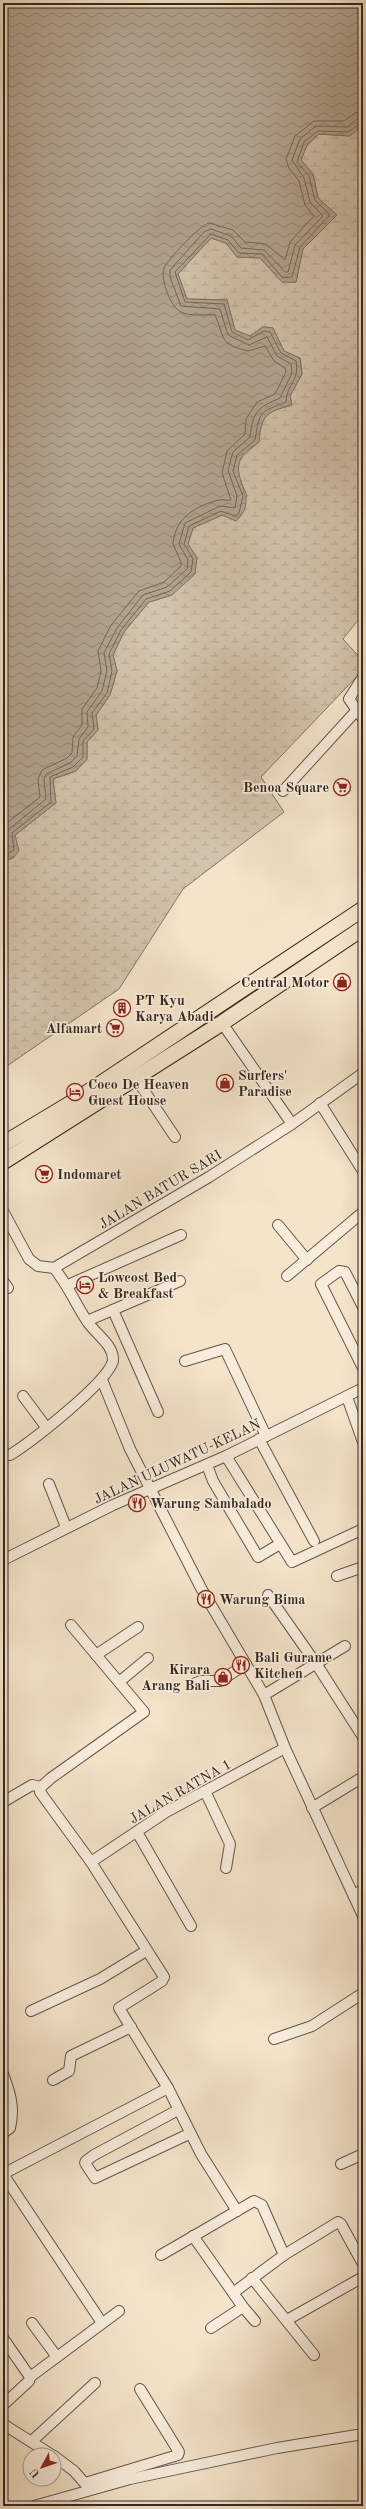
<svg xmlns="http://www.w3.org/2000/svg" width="366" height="2509" font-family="'Old Standard TT',serif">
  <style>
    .wetland { fill: url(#wetland-marsh); stroke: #837666 }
    .water { fill: url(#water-waves); stroke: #7f7263 }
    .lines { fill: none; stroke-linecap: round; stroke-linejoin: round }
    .shore { stroke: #726658; stroke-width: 1 }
    .minor-casing { stroke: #63564a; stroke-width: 12 }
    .highway-casing { stroke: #332720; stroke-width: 17 }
    .minor { stroke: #f8eddd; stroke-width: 10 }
    .highway { stroke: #f4e4ca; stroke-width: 15 }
    .labels { text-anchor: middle; stroke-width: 3.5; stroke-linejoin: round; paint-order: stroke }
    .poi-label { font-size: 14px; font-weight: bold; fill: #332720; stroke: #f8eddd; text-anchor: start }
    .street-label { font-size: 14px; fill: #332720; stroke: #f8eddd }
  </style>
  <defs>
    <pattern id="wetland-marsh" width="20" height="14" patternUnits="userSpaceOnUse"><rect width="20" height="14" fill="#d3c4ad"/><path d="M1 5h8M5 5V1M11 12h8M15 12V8" fill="none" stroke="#b6a895"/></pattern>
    <pattern id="water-waves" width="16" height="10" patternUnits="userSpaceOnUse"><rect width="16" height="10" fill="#b2a490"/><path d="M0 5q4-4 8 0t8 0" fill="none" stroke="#918675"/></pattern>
  </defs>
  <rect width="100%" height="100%" fill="#f4e4ca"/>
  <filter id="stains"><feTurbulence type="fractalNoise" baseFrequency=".005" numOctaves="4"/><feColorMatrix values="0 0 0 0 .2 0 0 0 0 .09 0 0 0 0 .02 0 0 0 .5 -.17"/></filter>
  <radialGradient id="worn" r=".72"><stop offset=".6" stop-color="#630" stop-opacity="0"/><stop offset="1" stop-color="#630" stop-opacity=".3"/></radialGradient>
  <!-- wetland -->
  <path class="wetland" d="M363 125V614L343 639 363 661V670L261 777 284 812 183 889 119 989 7 1066 3 1061V861L13 858 15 835 56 803 53 779 76 771 87 759V742L98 730 96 715 110 695 117 671 113 655 124 632 149 602 172 595 197 558 188 544 193 528 222 515 236 521 247 496C234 465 233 463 259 442 261 414 267 412 292 405L290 396 302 374 300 358 284 351 273 328 263 327 250 336 235 330 227 300 187 299 178 274 211 238 226 243 237 257 260 258 282 282H296L303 249 337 215 318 198 313 174 301 160 307 145 319 134 350 136Z"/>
  <!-- water -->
  <path class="water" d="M3 3H363V125L350 136 319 134 307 145 301 160 313 174 318 198 337 215 303 249 296 282H282L260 258 237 257 226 243 211 238 178 274 187 299 227 300 235 330 250 336 263 327 273 328 284 351 300 358 302 374 290 396 292 405C267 412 261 414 259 442 254 446 243 452 241 458 230 481 261 499 236 521L222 515 193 528 188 544 197 558 195 574 172 595 149 602 124 632 113 655 117 671 110 695 96 715 98 730 87 742V759L76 771 53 779 56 803 15 835 19 851 13 858 3 861Z"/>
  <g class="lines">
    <!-- shore -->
    <g class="shore">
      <path d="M3 826 40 797 38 779 42 770 67 758 72 753 73 737 82 725V709L97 688 101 671 98 651 111 625 139 591 164 582 181 566V562L173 544C175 518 195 506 219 500 223 499 227 501 231 500L222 473 227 451 245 434 246 419 257 402 275 394 286 372 285 368 274 361 265 346 248 351C218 344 225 337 215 315 205 314 191 317 181 312 171 308 160 279 164 268 168 259 200 225 209 223L233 230 245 242 266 244 285 260 290 242 314 216 305 205 299 181 289 168 286 159 295 136 314 121H344L355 113 363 111"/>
      <path d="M3 852 8 849 6 836 8 830 46 799 44 779 46 774 70 763 77 756 79 739 88 727 87 712 102 691 107 671 104 653 117 628 143 595 167 587 187 569 188 560 179 544 185 523 220 506 235 508 237 496 228 470 233 452 250 437C253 411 257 408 280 398L292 373 291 364 277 356 267 337 249 345 228 335 220 309 181 306 170 277V270L204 232 211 229 231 236 241 248 264 250 285 272H288L295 245 323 216 310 202 304 178 292 160 300 139 316 126 347 127 357 119 363 117"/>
      <path d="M3 857 14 850 12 833 51 802 50 777 73 767 83 757V741L94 729 92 713 107 693 112 671 109 654 121 630 146 599 170 591 191 572 193 559 184 544 189 526 221 511 235 516 239 513 243 496 233 471 237 455 255 440C260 410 259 413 286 402 286 385 300 381 296 361L281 353 270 332 264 331 248 340 232 332 224 304 185 302 175 272 211 234 228 240 239 253 262 254 283 278 292 277 300 247 330 215 315 200 309 176 297 162 304 142 318 131 348 132 363 122"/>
    </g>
    <!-- minor casing -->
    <g class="minor-casing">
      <g id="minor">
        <path d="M363 677 349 699 363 719"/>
        <path d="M283 791 356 711"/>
        <path d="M222 1023 292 1124"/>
        <path d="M139 1077 141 1086 175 1137"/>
        <path d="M320 1103 363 1171"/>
        <path d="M3 1211 29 1259 38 1266 54 1268 209 1177 292 1124 363 1073"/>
        <path d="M278 1225 307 1260"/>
        <path d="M287 1276 363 1212"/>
        <path d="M3 1281 8 1288"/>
        <path d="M68 1285 181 1235"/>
        <path d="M363 1307 345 1272 339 1271 321 1284 363 1368"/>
        <path d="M113 1310 158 1412"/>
        <path d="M87 1321 180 1281"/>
        <path d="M185 1361 225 1349 266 1436"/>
        <path d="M102 1380 130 1449 201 1588 264 1695 285 1748 363 1916"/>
        <path d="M23 1396 46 1427"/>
        <path d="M347 1397 363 1442"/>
        <path d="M259 1439 314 1541"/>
        <path d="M3 1455H10C31 1442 107 1383 113 1361 114 1344 95 1334 87 1321 75 1303 68 1285 54 1268"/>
        <path d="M226 1456 292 1562 363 1529"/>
        <path d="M207 1465 213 1481 258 1557 280 1544"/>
        <path d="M49 1484 66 1527"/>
        <path d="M3 1560 113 1505 226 1456 363 1388"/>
        <path d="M337 1576 363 1567"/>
        <path d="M268 1595 317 1665 363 1737"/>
        <path d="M71 1625 144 1712 51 1778 41 1787 40 1792 91 1862 164 1977 162 1981 119 2008 168 2088 201 2154 237 2211"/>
        <path d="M96 1655 138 1627"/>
        <path d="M119 1682 148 1658"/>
        <path d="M191 1685 201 1681H220L246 1664"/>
        <path d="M264 1695 345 1646"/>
        <path d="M205 1791 230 1844 226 1868"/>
        <path d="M3 1802 32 1785 41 1787"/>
        <path d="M312 1808 363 1777"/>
        <path d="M137 1832 191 1926"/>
        <path d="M91 1862 166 1812 285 1748"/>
        <path d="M354 1896 363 1889"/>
        <path d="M31 2011 100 1979 146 1951"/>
        <path d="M274 2039 312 2026 363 1993"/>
        <path d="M3 2074C10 2092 15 2108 10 2128L3 2133"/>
        <path d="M53 2080 69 2071 71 2056 131 2027"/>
        <path d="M178 2110 94 2155 86 2161 85 2163 95 2178 189 2134"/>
        <path d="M341 2164 363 2154"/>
        <path d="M3 2174 168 2088"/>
        <path d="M3 2174 102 2323"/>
        <path d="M193 2236 243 2307"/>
        <path d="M161 2255 254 2201 262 2205 284 2255"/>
        <path d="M252 2278 314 2355"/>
        <path d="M233 2293 284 2255 338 2222 341 2224 363 2264"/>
        <path d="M287 2320 363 2277"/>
        <path d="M32 2323 57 2357"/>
        <path d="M211 2328 243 2307 255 2321"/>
        <path d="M3 2338 30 2377 29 2381 3 2405"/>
        <path d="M30 2377 119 2311"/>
        <path d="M3 2424 52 2455"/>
        <path d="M32 2441 95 2383"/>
        <path d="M54 2456 74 2471 88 2487"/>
        <path d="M85 2483 178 2455 179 2452 140 2389"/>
        <path d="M34 2506 130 2479 277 2448 363 2434"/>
      </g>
    </g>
    <!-- highway casing -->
    <g class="highway-casing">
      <g id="highway">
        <path d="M3 1144 73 1102 363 909"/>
        <path d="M3 1162 222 1023 363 928"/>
      </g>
    </g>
    <!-- minor -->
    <use href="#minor" class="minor"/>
    <!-- highway -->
    <use href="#highway" class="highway"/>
  </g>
  <!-- icons -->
  <defs>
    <g id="supermarket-ring" transform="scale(0.9)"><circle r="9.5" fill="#f8eddd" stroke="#8f2418" stroke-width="1.5"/><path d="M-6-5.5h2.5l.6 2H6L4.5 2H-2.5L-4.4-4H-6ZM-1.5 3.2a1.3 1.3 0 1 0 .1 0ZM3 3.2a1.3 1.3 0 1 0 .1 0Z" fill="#8f2418"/></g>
    <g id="shop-ring" transform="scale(0.9)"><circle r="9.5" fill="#f8eddd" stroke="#8f2418" stroke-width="1.5"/><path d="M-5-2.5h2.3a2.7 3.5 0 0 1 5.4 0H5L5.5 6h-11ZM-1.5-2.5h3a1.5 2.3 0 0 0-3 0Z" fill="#8f2418"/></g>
    <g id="building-ring" transform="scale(0.9)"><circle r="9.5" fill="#f8eddd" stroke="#8f2418" stroke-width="1.5"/><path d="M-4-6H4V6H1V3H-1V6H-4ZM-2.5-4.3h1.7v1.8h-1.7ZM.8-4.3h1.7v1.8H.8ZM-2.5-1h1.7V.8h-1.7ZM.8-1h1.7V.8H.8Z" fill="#8f2418"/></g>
    <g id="hotel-ring" transform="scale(0.9)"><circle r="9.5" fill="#f8eddd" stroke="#8f2418" stroke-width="1.5"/><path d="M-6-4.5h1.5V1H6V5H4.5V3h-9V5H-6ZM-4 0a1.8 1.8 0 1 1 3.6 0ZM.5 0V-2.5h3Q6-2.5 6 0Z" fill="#8f2418"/></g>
    <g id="restaurant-ring" transform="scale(0.9)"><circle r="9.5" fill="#f8eddd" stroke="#8f2418" stroke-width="1.5"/><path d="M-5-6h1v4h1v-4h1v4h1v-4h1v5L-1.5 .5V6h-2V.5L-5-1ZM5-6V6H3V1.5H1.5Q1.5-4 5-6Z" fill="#8f2418"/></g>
  </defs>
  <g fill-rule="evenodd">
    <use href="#supermarket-ring" x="342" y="787"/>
    <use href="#shop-ring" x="342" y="982"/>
    <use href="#building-ring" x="122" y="1008"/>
    <use href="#supermarket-ring" x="115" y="1028"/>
    <use href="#shop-ring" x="225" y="1083"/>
    <use href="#hotel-ring" x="75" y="1092"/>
    <use href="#supermarket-ring" x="44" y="1174"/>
    <use href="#hotel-ring" x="85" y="1285"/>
    <use href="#restaurant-ring" x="137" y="1503"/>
    <use href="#restaurant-ring" x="206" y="1599"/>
    <use href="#restaurant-ring" x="241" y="1665"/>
    <use href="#shop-ring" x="223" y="1677"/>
  </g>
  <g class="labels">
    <!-- poi labels -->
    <g class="poi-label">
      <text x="329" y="792" text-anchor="end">Benoa Square</text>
      <text x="329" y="987" text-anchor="end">Central Motor</text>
      <text x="135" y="1005">PT Kyu<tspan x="135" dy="16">Karya Abadi</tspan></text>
      <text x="102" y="1033" text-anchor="end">Alfamart</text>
      <text x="238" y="1080">Surfers'<tspan x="238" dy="16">Paradise</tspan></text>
      <text x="88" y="1089">Coco De Heaven<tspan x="88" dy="16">Guest House</tspan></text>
      <text x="57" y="1179">Indomaret</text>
      <text x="98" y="1282">Lowcost Bed<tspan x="98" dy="16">&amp; Breakfast</tspan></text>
      <text x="150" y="1508">Warung Sambalado</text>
      <text x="219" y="1604">Warung Bima</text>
      <text x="254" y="1662">Bali Gurame<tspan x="254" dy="16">Kitchen</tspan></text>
      <text x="210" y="1674" text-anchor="end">Kirara<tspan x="210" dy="16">Arang Bali</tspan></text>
    </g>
    <!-- street labels -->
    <g class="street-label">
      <text transform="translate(160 1189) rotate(-31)" y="5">JALAN BATUR SARI</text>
      <text transform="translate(177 1461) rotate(-25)" y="5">JALAN ULUWATU-KELAN</text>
      <text transform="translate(180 1791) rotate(-30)" y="5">JALAN RATNA 1</text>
    </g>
  </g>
  <!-- margin -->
  <rect width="366" height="2509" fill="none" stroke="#f4e4ca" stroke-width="16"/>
  <rect x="4" y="4" width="358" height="2501" fill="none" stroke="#332720" stroke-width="2"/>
  <rect x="8" y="8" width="350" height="2493" fill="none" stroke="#332720"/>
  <!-- north arrow -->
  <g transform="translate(42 2467) rotate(230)"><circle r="19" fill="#f8eddd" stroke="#a99e91"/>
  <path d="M0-3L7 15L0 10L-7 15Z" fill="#8f2418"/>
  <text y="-6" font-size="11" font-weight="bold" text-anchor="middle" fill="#332720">U</text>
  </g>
  <rect width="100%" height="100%" filter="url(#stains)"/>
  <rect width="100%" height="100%" fill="url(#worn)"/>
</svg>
